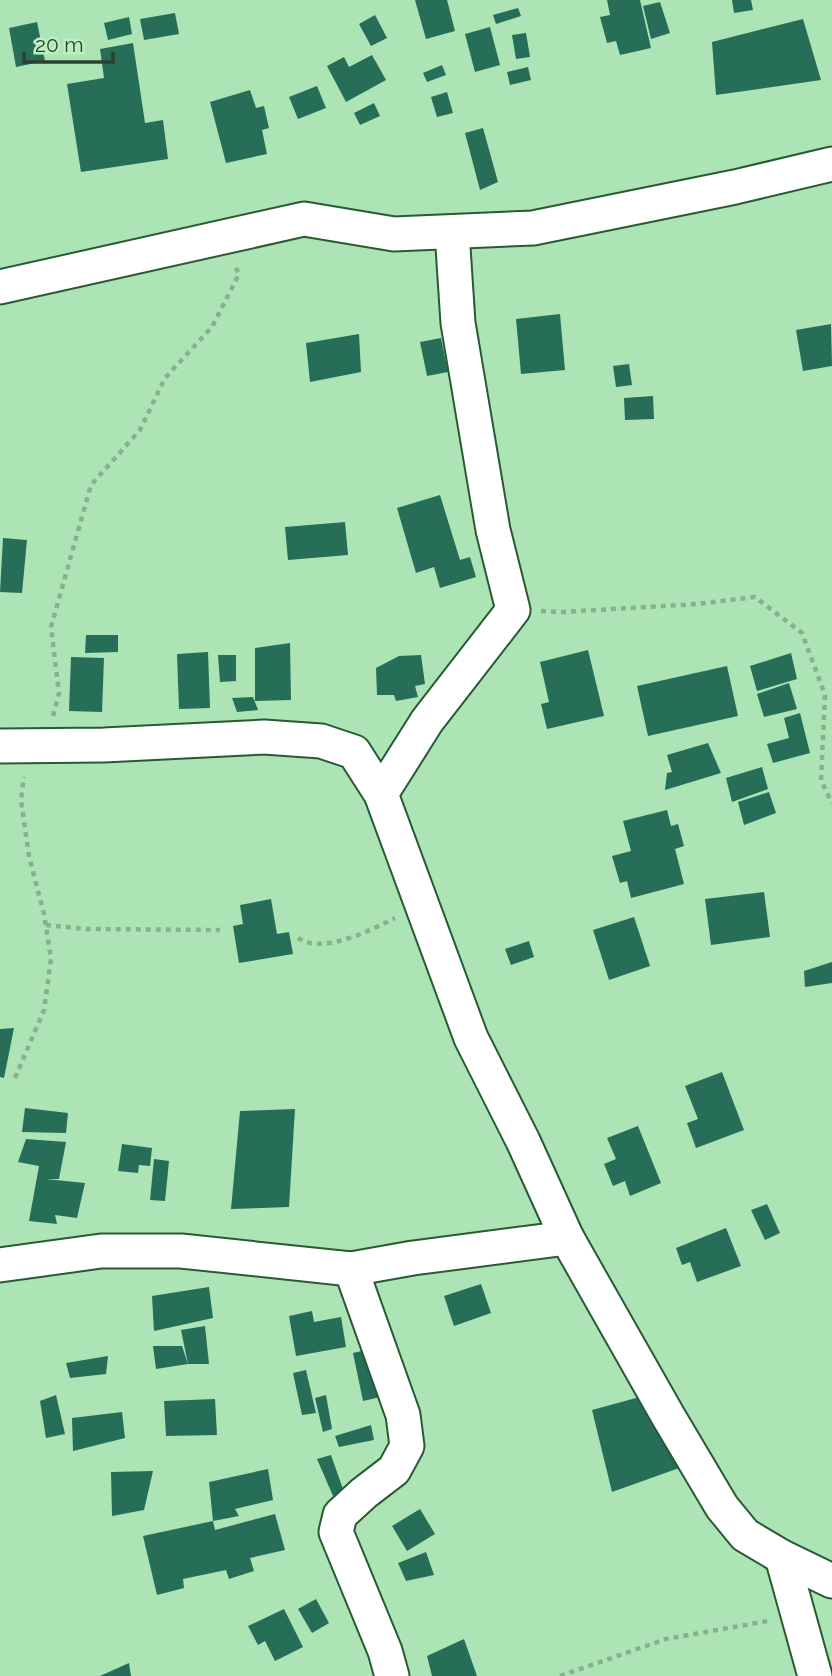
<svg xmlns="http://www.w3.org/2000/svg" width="832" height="1676" font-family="Raleway,sans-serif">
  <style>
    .building { fill: #266e58 }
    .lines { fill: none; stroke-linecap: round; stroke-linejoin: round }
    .minor-casing { stroke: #285a33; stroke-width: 37 }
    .path { stroke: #85b28c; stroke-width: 4.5; stroke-dasharray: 5 5; stroke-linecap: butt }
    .minor { stroke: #fff; stroke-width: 33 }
  </style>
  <rect width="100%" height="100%" fill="#ade4b5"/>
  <!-- building -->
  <g class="building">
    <path d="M415 0H447L455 31 426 39Z"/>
    <path d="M607 0H640L651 48 620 55 616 41 607 43 600 17 610 15Z"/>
    <path d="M732 0H751L753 10 734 13Z"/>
    <path d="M660 2 670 33 651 39 643 6Z"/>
    <path d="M518 8 521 16 496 24 493 15Z"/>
    <path d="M175 13 179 34 144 40 140 19Z"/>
    <path d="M375 15 387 38 371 46 359 24Z"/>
    <path d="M129 17 132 34 108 40 104 23Z"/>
    <path d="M803 19 821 80 716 95 712 42Z"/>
    <path d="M37 22 45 61 16 67 9 28Z"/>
    <path d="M490 27 500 65 475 72 465 34Z"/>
    <path d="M526 33 530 57 516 59 512 35Z"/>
    <path d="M133 43 145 123 163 120 168 159 81 172 67 84 104 78 100 49Z"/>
    <path d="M372 55 386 80 346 102 327 66 344 57 349 67Z"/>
    <path d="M442 65 446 75 427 82 423 73Z"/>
    <path d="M528 67 531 80 510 85 507 72Z"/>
    <path d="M317 86 326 108 298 119 289 97Z"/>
    <path d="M250 90 256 108 264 106 269 128 262 130 267 154 226 163 210 102Z"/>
    <path d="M447 92 453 113 437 117 431 97Z"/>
    <path d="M374 103 380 116 360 125 354 113Z"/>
    <path d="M483 128 498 182 480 190 465 133Z"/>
    <path d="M560 314 565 370 521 374 516 319Z"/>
    <path d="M831 324 832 366 803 371 796 330Z"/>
    <path d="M359 334 361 372 310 382 306 343Z"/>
    <path d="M441 338 448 372 427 376 420 342Z"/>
    <path d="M629 364 632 385 616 387 613 366Z"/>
    <path d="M653 396 654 419 625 420 624 398Z"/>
    <path d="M440 495 460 560 470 557 476 577 440 588 434 567 416 573 397 508Z"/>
    <path d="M345 522 348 555 288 560 285 527Z"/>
    <path d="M3 538 27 540 22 593 0 592Z"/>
    <path d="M86 635H118V652L85 653Z"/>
    <path d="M290 643 291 700 255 701V648Z"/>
    <path d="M588 650 604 716 547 729 541 704 549 702 540 662Z"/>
    <path d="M208 652 210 708 179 709 177 654Z"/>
    <path d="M791 653 797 679 757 691 750 666Z"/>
    <path d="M218 655H236V681L220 682Z"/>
    <path d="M421 655 425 684 415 686 418 697 396 701 394 695H377L376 668 399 656Z"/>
    <path d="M71 657 104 658 102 712 69 711Z"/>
    <path d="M727 666 738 716 648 736 637 686Z"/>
    <path d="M789 683 797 709 764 717 757 694Z"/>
    <path d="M253 697 258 710 237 712 232 698Z"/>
    <path d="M800 713 810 753 773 763 767 744 789 738 784 718Z"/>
    <path d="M708 743 721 773 665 790 667 773 672 772 667 755Z"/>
    <path d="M762 767 768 789 732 802 726 778Z"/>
    <path d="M769 792 776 813 744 825 738 802Z"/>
    <path d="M667 810 671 826 678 824 684 846 675 849 684 884 631 898 627 881 620 883 612 856 631 851 623 821Z"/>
    <path d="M764 892 770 937 711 945 705 899Z"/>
    <path d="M271 899 277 934 289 932 293 954 239 963 233 926 243 924 240 905Z"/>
    <path d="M634 917 650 966 609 980 593 930Z"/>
    <path d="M529 941 534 957 511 965 505 949Z"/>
    <path d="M832 962V983L805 987 804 971Z"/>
    <path d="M14 1028 4 1078 0 1077V1029Z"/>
    <path d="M722 1072 744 1130 696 1148 687 1123 698 1119 685 1086Z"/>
    <path d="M25 1108 68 1113 66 1133 22 1132Z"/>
    <path d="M295 1109 289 1207 231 1209 240 1111Z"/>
    <path d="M638 1126 661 1183 630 1196 625 1181 613 1186 604 1164 616 1159 607 1138Z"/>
    <path d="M26 1139 66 1142 59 1179H46L85 1183 77 1218 55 1215 57 1224 29 1221 39 1166 18 1162Z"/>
    <path d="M122 1144 152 1148 150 1166 139 1165 138 1173 118 1171Z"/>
    <path d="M154 1159 169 1161 165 1201 150 1200Z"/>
    <path d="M767 1204 780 1233 765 1240 751 1210Z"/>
    <path d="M726 1228 741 1266 697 1282 690 1262 682 1265 676 1248Z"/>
    <path d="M481 1284 491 1313 454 1326 444 1296Z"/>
    <path d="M209 1287 213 1318 154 1331 152 1296Z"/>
    <path d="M312 1311 314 1322 341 1317 346 1347 296 1356 289 1316Z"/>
    <path d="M205 1326 209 1364H188L181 1330Z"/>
    <path d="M388 1345 398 1393 363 1401 353 1353Z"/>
    <path d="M153 1346H182L188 1364 156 1369Z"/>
    <path d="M108 1356 106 1374 70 1378 66 1363Z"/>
    <path d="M306 1370 316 1413 302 1415 293 1373Z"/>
    <path d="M56 1395 65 1434 46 1438 40 1401Z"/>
    <path d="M326 1395 332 1429 323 1432 315 1398Z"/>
    <path d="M647 1395 682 1467 612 1492 592 1410Z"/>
    <path d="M215 1399 217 1435 166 1436 164 1401Z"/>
    <path d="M122 1412 125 1438 73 1451 72 1418Z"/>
    <path d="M371 1425 374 1440 339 1447 335 1436Z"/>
    <path d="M331 1455 344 1492 333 1496 317 1459Z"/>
    <path d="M268 1469 273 1500 235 1509 239 1516 213 1521 209 1482Z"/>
    <path d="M153 1471 144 1510 112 1516 111 1472Z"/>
    <path d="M420 1509 435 1534 407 1551 392 1526Z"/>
    <path d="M275 1514 285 1550 250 1558 254 1571 229 1579 226 1570 183 1579 184 1588 157 1595 143 1536 213 1521 215 1530Z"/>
    <path d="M426 1552 434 1575 406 1581 398 1563Z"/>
    <path d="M316 1599 329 1623 312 1633 298 1609Z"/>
    <path d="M284 1609 303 1647 275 1661 265 1641 258 1645 248 1626Z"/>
    <path d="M464 1639 477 1676H432L427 1656Z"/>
    <path d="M129 1663 131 1676H100Z"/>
  </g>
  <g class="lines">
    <!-- minor casing -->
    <g class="minor-casing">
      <g id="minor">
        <path d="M0 287 304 219 394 234 533 228 735 187 832 164"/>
        <path d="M0 746 104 745 264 737 321 741 354 752 381 794 427 721 513 610 493 530 458 323 452 232"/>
        <path d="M381 794 471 1038 523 1141 567 1238 668 1416 722 1507 745 1535 782 1557 832 1581"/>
        <path d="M0 1265 101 1251H181L351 1269 413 1258 567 1238"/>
        <path d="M351 1269 403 1415 407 1446 394 1470 364 1493 340 1515 336 1532 385 1651 392 1676"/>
        <path d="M782 1557 815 1676"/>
      </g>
    </g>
    <!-- path -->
    <g class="path">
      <path d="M541 611 562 612 697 604 755 597 802 633 825 695 821 780 832 803"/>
      <path d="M53 716 59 693 51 627 91 485 140 430 165 378 212 327 239 274 234 264"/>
      <path d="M46 925 87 929 220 930"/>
      <path d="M298 938C323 955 371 930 395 918"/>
      <path d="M15 1078 44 1010 51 959 44 914 29 856 21 800 24 777"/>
      <path d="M560 1676 666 1639 768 1621"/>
    </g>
    <!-- minor -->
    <use href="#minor" class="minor"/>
  </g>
  <!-- scale -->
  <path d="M24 52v10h89v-10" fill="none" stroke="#2b412f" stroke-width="3.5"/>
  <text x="35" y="52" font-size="21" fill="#2b412f" stroke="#baf1c2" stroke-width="5" paint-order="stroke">20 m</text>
</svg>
